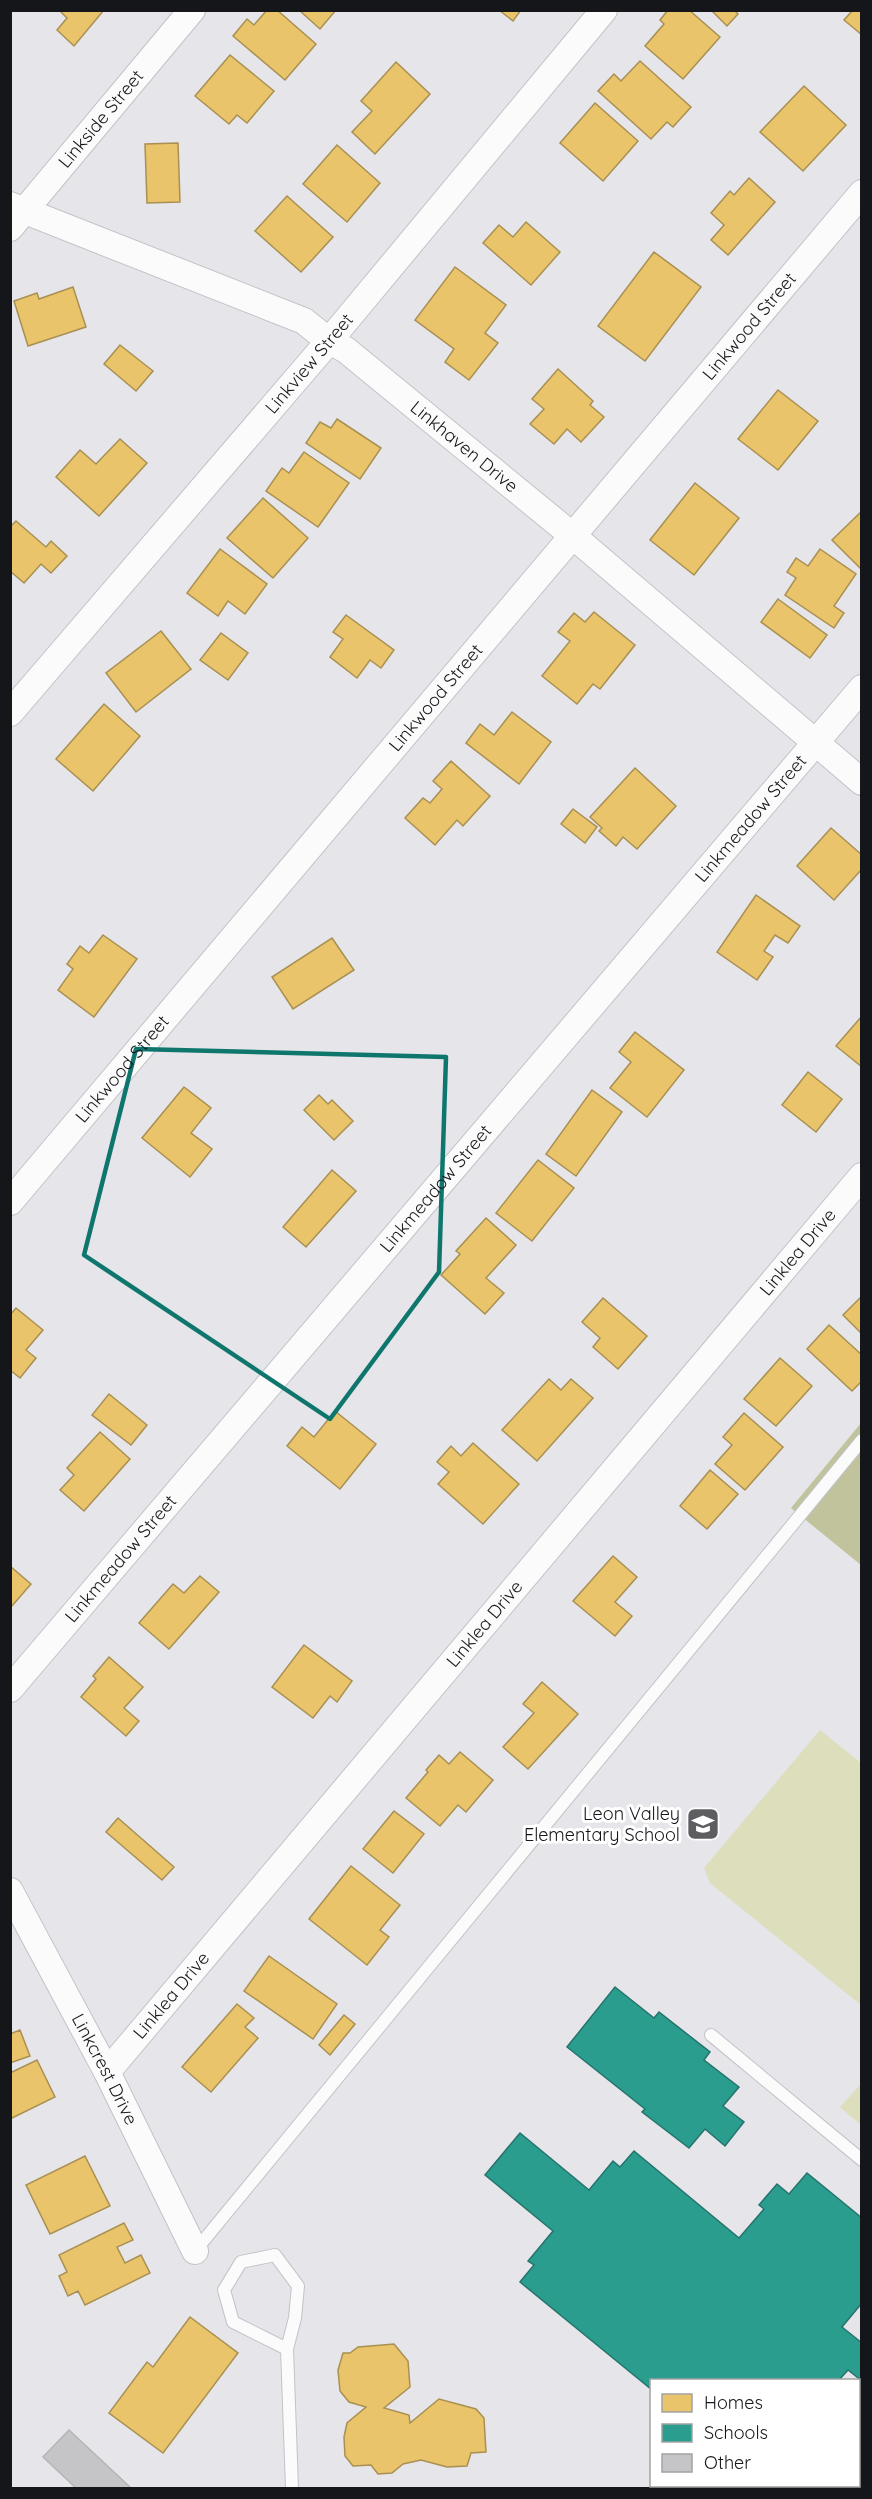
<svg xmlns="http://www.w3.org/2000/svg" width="872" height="2499" font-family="Quicksand,sans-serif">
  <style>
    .green { fill: #dddebb }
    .forest { fill: #c1c39c }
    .homes { fill: #e9c46a; stroke: #a99052; stroke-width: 1.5 }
    .schools { fill: #2a9d8f; stroke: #24746c; stroke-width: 1.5 }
    .building { fill: #c5c5c8; stroke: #b5b5b8; stroke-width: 1.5 }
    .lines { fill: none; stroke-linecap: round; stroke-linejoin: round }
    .lane-casing { stroke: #c2c3c7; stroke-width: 14 }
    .street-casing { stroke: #c2c3c7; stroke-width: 28 }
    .lane { stroke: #fbfbfc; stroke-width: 12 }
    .street { stroke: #fbfbfc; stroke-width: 26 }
    .marked { fill: none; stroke: #0f766e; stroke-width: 4.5; stroke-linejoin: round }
    .labels { text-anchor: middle; stroke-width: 6; stroke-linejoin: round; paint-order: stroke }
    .street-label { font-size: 18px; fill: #151619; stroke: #fff }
    .poi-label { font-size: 18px; fill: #151619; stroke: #fff; text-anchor: end }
  </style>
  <rect width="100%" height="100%" fill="#e5e5ea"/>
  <!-- green -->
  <g class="green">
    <path d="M820 1730 861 1763V2005L710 1883 704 1868Z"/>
    <path d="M861 2084V2125L840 2107Z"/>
  </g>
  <!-- forest -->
  <path class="forest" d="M861 1423V1565L791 1508Z"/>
  <!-- homes -->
  <g class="homes">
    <path d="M59 10H104L74 46 57 30 67 18Z"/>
    <path d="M267 10H277L316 44 285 80 233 36 247 19 254 25Z"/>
    <path d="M299 10H336L320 29Z"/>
    <path d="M499 10H521L513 21Z"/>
    <path d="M668 10H689L720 37 683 79 645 46 664 24 660 20Z"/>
    <path d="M711 10H734L738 14 727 26Z"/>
    <path d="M853 10H862V35L844 20Z"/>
    <path d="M230 55 274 91 247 123 237 115 229 124 195 96Z"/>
    <path d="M640 61 691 107 673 127 667 122 651 139 598 91 614 74 621 81Z"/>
    <path d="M396 62 430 94 375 154 352 132 372 111 361 101Z"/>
    <path d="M804 86 846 125 803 171 760 132Z"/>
    <path d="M595 103 638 141 603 181 560 143Z"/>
    <path d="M178 143 180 202 147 203 145 144Z"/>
    <path d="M337 145 380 183 347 222 303 184Z"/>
    <path d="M749 178 775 202 728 255 711 240 724 225 711 213 730 191 734 195Z"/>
    <path d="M287 196 333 237 301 272 255 231Z"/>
    <path d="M526 222 560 252 531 285 483 243 499 225 513 237Z"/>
    <path d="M654 252 701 287 645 361 598 326Z"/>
    <path d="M455 267 506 305 485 333 498 343 469 380 445 362 454 349 415 320Z"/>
    <path d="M73 287 86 327 28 346 14 301 37 293 39 299Z"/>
    <path d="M120 345 153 371 136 391 104 364Z"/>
    <path d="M558 369 593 401 590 405 604 417 581 442 567 429 554 444 530 424 544 409 532 399Z"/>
    <path d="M778 390 818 421 778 470 738 439Z"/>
    <path d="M337 419 381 448 360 479 306 443 320 422 331 428Z"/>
    <path d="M120 439 147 463 99 516 56 477 80 450 96 464Z"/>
    <path d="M304 452 349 483 318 527 266 491 282 468 289 473Z"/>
    <path d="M695 483 739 518 694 575 650 540Z"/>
    <path d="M263 498 308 538 273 578 227 538Z"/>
    <path d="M862 511V570L832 540Z"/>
    <path d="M16 521 46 547 51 541 67 556 51 573 41 564 24 583 10 571V527Z"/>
    <path d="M220 549 267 584 245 614 228 601 218 616 187 593Z"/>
    <path d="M820 549 856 574 834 606 844 613 834 628 785 595 796 578 787 572 796 558 808 566Z"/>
    <path d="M778 599 827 635 810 658 761 622Z"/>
    <path d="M594 612 635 645 600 689 593 684 577 704 542 676 570 641 558 632 574 613 585 622Z"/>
    <path d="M346 615 394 650 381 668 370 660 357 678 330 657 343 639 333 632Z"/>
    <path d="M161 631 191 669 136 712 106 673Z"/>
    <path d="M221 633 248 653 228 680 200 660Z"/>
    <path d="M104 704 140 736 93 791 56 759Z"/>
    <path d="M512 712 551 742 519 784 466 743 480 724 494 735Z"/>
    <path d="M451 761 490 796 463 826 457 820 435 845 405 818 423 798 430 803 442 789 433 781Z"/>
    <path d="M635 768 676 806 637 849 623 837 616 846 599 831 602 828 590 817Z"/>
    <path d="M573 809 597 827 585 843 561 824Z"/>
    <path d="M831 828 862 855V869L834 900 797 866Z"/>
    <path d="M756 895 800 926 788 943 775 935 764 951 773 957 757 980 717 952Z"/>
    <path d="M103 935 137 959 94 1017 58 990 73 969 67 964 80 946 89 953Z"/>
    <path d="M332 938 354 970 293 1009 272 977Z"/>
    <path d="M862 1016V1067L836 1046Z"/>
    <path d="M635 1032 684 1070 647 1117 610 1088 631 1062 619 1052Z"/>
    <path d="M808 1072 842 1099 816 1132 782 1105Z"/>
    <path d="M184 1087 211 1108 191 1133 212 1149 190 1177 142 1138Z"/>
    <path d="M592 1090 622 1112 576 1176 546 1154Z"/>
    <path d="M319 1095 328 1104 332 1100 353 1121 334 1140 304 1110Z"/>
    <path d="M538 1160 574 1188 532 1241 496 1213Z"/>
    <path d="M332 1170 356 1191 306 1247 283 1227Z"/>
    <path d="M486 1218 516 1245 486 1278 504 1293 485 1314 441 1275 460 1254 456 1251Z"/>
    <path d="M862 1296V1334L843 1315Z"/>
    <path d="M603 1298 647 1336 618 1369 593 1347 600 1338 582 1322Z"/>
    <path d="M16 1308 43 1330 26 1350 36 1358 20 1378 10 1370V1315Z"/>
    <path d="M829 1325 862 1355V1381L852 1391 807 1349Z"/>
    <path d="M780 1358 812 1386 776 1426 744 1399Z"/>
    <path d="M549 1379 561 1390 571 1379 593 1398 537 1461 502 1430Z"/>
    <path d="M109 1394 147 1425 131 1445 92 1415Z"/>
    <path d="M335 1411 376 1444 340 1489 287 1446 302 1427 314 1437Z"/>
    <path d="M744 1413 783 1447 745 1490 715 1464 732 1445 723 1437Z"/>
    <path d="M100 1432 130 1459 84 1511 60 1490 74 1475 67 1468Z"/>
    <path d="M473 1443 519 1484 483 1524 438 1484 449 1472 437 1462 451 1446 461 1456Z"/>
    <path d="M710 1470 738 1494 707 1529 680 1506Z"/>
    <path d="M613 1556 637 1577 615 1602 632 1616 615 1636 573 1601Z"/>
    <path d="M10 1566 31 1584 12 1606 10 1604Z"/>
    <path d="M200 1576 219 1592 169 1649 139 1623 173 1584 184 1593Z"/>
    <path d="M304 1645 352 1681 337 1702 330 1696 313 1718 272 1687Z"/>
    <path d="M109 1657 143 1687 124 1708 139 1721 126 1736 81 1697 96 1679 93 1676Z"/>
    <path d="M542 1682 578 1714 528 1769 503 1747 534 1713 523 1704Z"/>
    <path d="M460 1752 493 1780 466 1812 458 1805 440 1826 406 1798 428 1772 426 1770 439 1755 449 1764Z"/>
    <path d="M394 1811 424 1834 393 1873 363 1849Z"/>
    <path d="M118 1818 174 1867 162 1880 106 1832Z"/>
    <path d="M351 1866 400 1905 380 1930 389 1937 367 1965 309 1919Z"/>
    <path d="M269 1956 337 2004 313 2039 244 1991Z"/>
    <path d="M237 2004 254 2018 245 2027 258 2038 211 2092 182 2067Z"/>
    <path d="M344 2015 355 2024 330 2055 319 2045Z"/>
    <path d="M20 2030 30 2056 10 2063V2034Z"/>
    <path d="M37 2060 55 2097 10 2119V2073Z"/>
    <path d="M85 2156 110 2206 50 2234 26 2185Z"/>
    <path d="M124 2223 133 2240 117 2247 125 2263 141 2255 150 2273 85 2305 78 2291 68 2296 59 2276 67 2272 59 2255Z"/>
    <path d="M190 2317 238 2353 163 2453 109 2413 147 2362 153 2367Z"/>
    <path d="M394 2344 408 2361 410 2387 384 2408 409 2415 410 2423 439 2399 476 2409 484 2418 486 2452 471 2453 467 2466 447 2467 421 2460 403 2464 392 2473 378 2474 371 2465 353 2466 345 2456 344 2437 347 2423 366 2407 349 2402 340 2391 338 2370 343 2353H350L358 2347Z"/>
  </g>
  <!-- schools -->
  <g class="schools">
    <path d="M615 1987 654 2018 659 2012 710 2052 704 2060 739 2087 723 2106 744 2122 725 2146 705 2129 689 2148 642 2112 645 2109 567 2047Z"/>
    <path d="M520 2133 589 2190 613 2161 620 2167 634 2151 739 2238 764 2209 759 2205 777 2184 789 2194 807 2173 862 2218V2303L842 2327 862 2343V2381L848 2370 839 2380H652V2390L520 2282 534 2265 528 2261 553 2231 485 2175Z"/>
  </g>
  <!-- building -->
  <path class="building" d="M69 2430 131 2488H76L43 2457Z"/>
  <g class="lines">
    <!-- lane casing -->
    <g class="lane-casing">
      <g id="lane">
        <path d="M711 2035 862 2160"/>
        <path d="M195 2251 862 1440"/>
        <path d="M287 2349 233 2322 224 2290 241 2262 275 2255 298 2286 295 2318 287 2349 292 2488"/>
        <path d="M858 2463 862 2462"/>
        <path d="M826 2488 828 2486"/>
      </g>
    </g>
    <!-- street casing -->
    <g class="street-casing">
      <g id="street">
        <path id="s1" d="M10 205 304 321 329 341 346 350 573 536 862 782"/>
        <path id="s2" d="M10 228 192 10"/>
        <path id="s3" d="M10 713 329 341 604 10"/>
        <path id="s4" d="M10 1202 862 193"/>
        <path id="s5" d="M10 1689 862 688"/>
        <path id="s6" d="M10 1891 107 2072 195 2251"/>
        <path id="s7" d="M107 2072 862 1176"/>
      </g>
    </g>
    <!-- lane -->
    <use href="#lane" class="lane"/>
    <!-- street -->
    <use href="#street" class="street"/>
  </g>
  <!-- marked area -->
  <path class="marked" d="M136 1049 446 1057 439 1272 330 1419 84 1255Z"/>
  <!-- icons -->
  <defs>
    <g id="school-square" transform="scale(1.725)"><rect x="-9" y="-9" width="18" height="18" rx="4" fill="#5e5e62" stroke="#fff"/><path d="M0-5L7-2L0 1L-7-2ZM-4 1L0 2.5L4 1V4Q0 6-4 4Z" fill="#fff"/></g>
  </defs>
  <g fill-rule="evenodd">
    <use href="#school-square" x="703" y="1824"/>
  </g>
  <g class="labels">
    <!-- street labels -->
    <g class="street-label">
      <text dy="6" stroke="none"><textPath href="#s2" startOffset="142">Linkside Street</textPath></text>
      <text dy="6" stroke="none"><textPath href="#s4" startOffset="1146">Linkwood Street</textPath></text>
      <text dy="6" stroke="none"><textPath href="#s3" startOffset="460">Linkview Street</textPath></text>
      <text dy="6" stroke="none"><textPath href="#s1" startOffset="520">Linkhaven Drive</textPath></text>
      <text dy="6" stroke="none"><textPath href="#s4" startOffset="660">Linkwood Street</textPath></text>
      <text dy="6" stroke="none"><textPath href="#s5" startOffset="1143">Linkmeadow Street</textPath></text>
      <text dy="6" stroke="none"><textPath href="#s4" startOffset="174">Linkwood Street</textPath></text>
      <text dy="6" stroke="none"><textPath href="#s5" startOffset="657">Linkmeadow Street</textPath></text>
      <text dy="6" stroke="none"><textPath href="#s7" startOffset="1072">Linklea Drive</textPath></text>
      <text dy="6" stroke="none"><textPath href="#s5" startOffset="171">Linkmeadow Street</textPath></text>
      <text dy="6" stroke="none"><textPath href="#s7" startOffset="586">Linklea Drive</textPath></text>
      <text dy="6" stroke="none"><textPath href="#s7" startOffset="100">Linklea Drive</textPath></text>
      <text dy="6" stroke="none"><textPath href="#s6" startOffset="202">Linkcrest Drive</textPath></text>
    </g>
    <!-- poi labels -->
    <g class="poi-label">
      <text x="680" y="1820">Leon Valley<tspan x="680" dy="21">Elementary School</tspan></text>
    </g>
  </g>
  <!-- border -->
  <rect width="872" height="2499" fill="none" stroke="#151619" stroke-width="24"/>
  <!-- legend -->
  <rect x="650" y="2379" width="210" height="108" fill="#ffffff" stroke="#a1a2a3" stroke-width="1.5"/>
  <rect x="662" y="2394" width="30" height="18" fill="#e9c46a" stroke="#a1a2a3" stroke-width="1.5"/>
  <text x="704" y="2409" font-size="18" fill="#151619">Homes</text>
  <rect x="662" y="2424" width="30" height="18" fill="#2a9d8f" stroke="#a1a2a3" stroke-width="1.5"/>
  <text x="704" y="2439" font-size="18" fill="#151619">Schools</text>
  <rect x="662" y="2454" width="30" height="18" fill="#c5c5c8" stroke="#a1a2a3" stroke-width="1.5"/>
  <text x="704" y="2469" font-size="18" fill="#151619">Other</text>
</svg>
